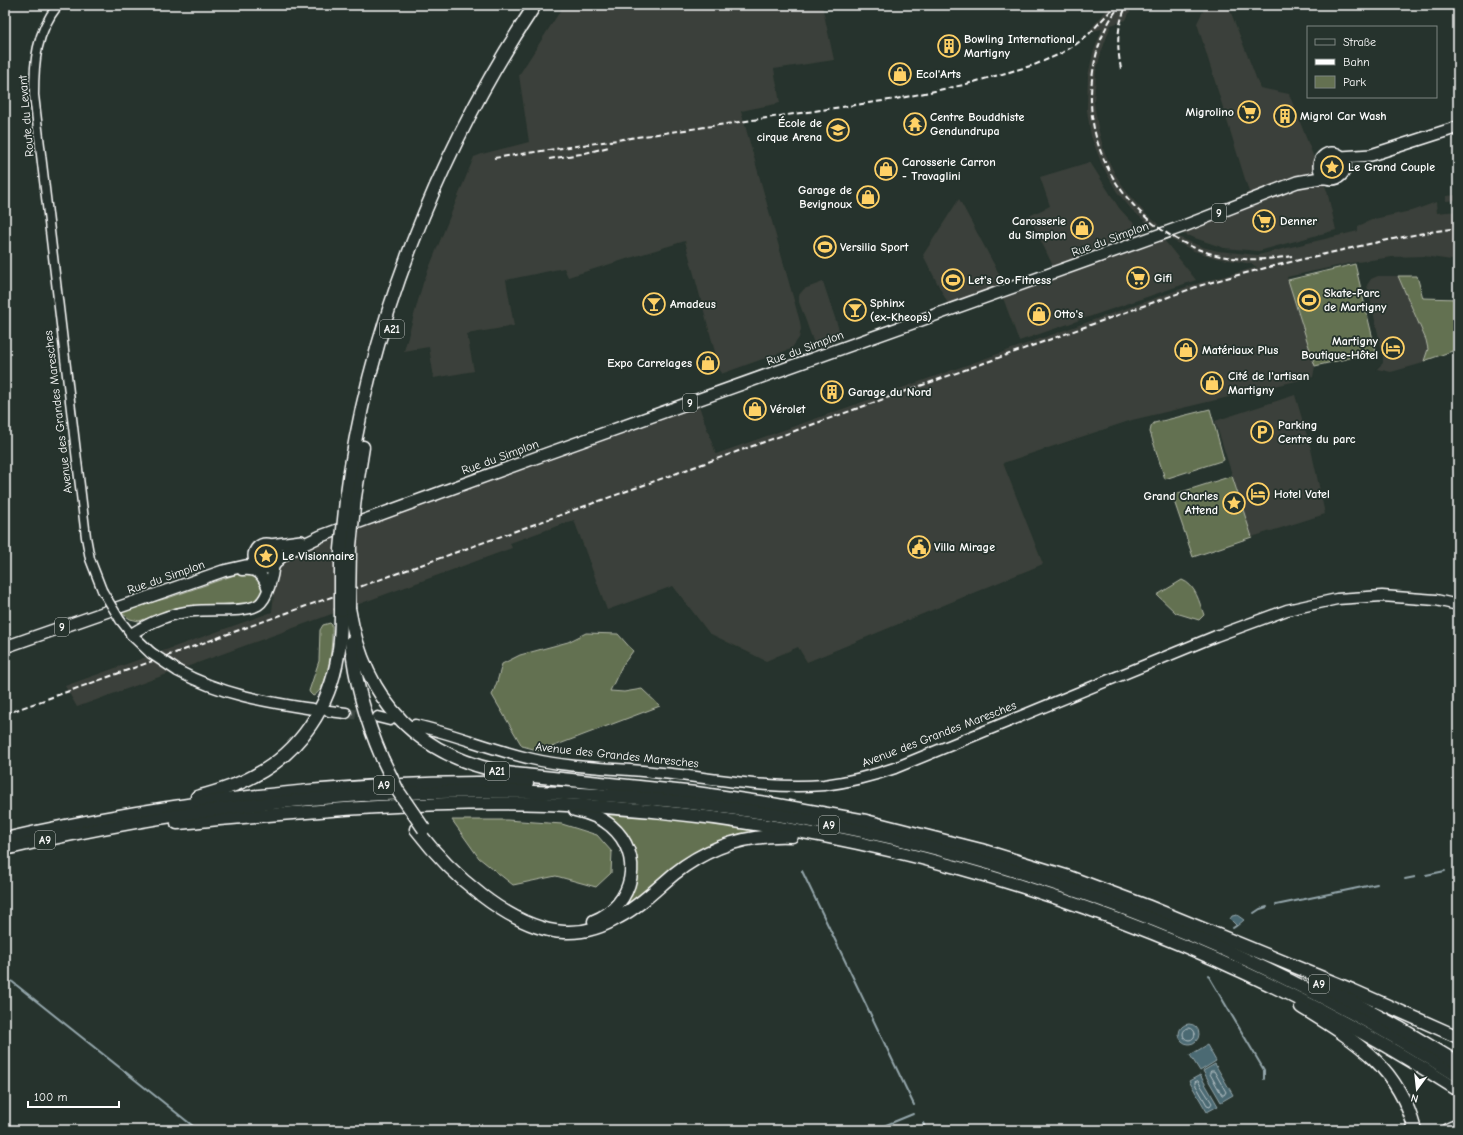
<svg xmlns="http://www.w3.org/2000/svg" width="1463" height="1135" font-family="'Comic Neue',sans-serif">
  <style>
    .built { fill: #3b403a }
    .green { fill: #647151; stroke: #b2b8a8 }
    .water { fill: #4c6a73; stroke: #94a6ab }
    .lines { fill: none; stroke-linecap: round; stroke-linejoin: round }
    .shore { stroke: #b7c3c7; stroke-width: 1 }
    .stream { stroke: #94a6ab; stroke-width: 2 }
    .secondary-tunnel { stroke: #3c4742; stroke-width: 10; stroke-dasharray: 10 5; stroke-linecap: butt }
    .tertiary-casing { stroke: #fff; stroke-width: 11 }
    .secondary-casing { stroke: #fff; stroke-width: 13 }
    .primary-casing { stroke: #fff; stroke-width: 14 }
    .motorway-casing { stroke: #fff; stroke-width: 15 }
    .tertiary { stroke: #26332d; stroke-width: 8 }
    .secondary { stroke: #26332d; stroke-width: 10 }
    .primary { stroke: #26332d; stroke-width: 11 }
    .motorway { stroke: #26332d; stroke-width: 12 }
    .rail { stroke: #fff; stroke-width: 2; stroke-dasharray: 6 3; stroke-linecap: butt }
    .tertiary-bridge-casing { stroke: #fff; stroke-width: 11; stroke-linecap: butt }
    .secondary-bridge-casing { stroke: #fff; stroke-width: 13; stroke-linecap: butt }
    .motorway-bridge-casing { stroke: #fff; stroke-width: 15; stroke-linecap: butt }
    .tertiary-bridge { stroke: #26332d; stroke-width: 8 }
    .secondary-bridge { stroke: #26332d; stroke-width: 10 }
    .motorway-bridge { stroke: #26332d; stroke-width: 12 }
    .labels { text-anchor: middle; stroke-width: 3.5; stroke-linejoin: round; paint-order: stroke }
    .shield { fill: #26332d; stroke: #bec2c0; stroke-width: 1 }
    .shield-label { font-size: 11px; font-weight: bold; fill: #fff }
    .poi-label { font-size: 12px; font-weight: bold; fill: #fff; stroke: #26332d; text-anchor: start }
    .street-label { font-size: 12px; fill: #fff; stroke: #26332d }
  </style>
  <rect width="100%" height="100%" fill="#26332d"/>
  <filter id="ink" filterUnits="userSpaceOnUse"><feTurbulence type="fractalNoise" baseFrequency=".025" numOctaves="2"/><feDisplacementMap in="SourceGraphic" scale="8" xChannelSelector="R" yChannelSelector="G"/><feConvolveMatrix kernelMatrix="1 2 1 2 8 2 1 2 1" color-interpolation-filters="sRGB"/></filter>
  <g filter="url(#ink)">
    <!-- built -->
    <g class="built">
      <path d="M564 5H822L834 60 774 69 780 103 741 111 800 322 801 329 799 338 791 349 721 374 685 241 568 277 564 268 506 280 514 326 467 334 474 371 434 378 429 347 404 351 423 283 474 157 482 154 529 142 519 75Z"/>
      <path d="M1111 5H1133L1126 20 1111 25 1101 53 1096 72 1095 88 1094 102 1098 128 1104 151 1115 174 1129 195 1146 214 1159 225 1153 228 1132 210 1117 192 1102 165 1091 136 1087 110 1088 76 1093 53 1102 29 1088 32Z"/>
      <path d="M1211 5H1228L1260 88 1289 94 1327 191 1336 230 1259 251 1224 248 1183 234 1249 192 1197 23 1205 7Z"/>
      <path d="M1090 162 1119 208 1130 220 1145 232 1053 266 1029 216 1050 206 1040 177Z"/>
      <path d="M1458 195V200L1446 201V196Z"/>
      <path d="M959 199 1004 283 948 304 923 255Z"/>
      <path d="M1436 202 1437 213 1458 211V261L1424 256 1392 257 1351 263 1287 277 1315 366 1313 377 1132 420 1003 463 1043 564 807 662 798 647 766 661 709 633 673 586 607 610 574 520 510 543 512 548 77 707 65 686 272 612 276 574 280 564 301 547 699 406 716 454 1192 285 1257 267 1252 264 1216 258 1194 251 1168 238 1176 236 1202 247 1218 251 1258 255 1358 231V226L1374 219 1415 210Z"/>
      <path d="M1164 240 1196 280 1019 341 1003 298Z"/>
      <path d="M1378 276H1398L1426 340 1428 349 1424 361 1420 364 1391 372 1377 369 1383 363V356L1367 285 1371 279Z"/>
      <path d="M823 282 842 339 816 349 799 302V295L804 289Z"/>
      <path d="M1295 395 1311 449 1325 514 1252 537 1215 421Z"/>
    </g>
    <!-- green -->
    <g class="green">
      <circle cx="1331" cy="166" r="8"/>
      <path d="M1355 264 1376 352 1315 366 1288 280Z"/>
      <path d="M1398 276H1417L1423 298 1458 299V349L1424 361 1428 349 1426 340Z"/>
      <path d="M1210 409 1224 460 1165 479 1150 432 1151 427 1154 423Z"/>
      <path d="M1232 476 1252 537 1193 557 1172 495Z"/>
      <circle cx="266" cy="556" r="7"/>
      <path d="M246 571 257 575 263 589C262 597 255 601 248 605L170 611 139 621 130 619 120 612 141 605 168 598Z"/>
      <path d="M1182 580C1196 585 1199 602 1204 615L1199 620 1176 613 1157 595Z"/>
      <path d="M330 623 332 625C333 641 329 690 313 696L310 693 309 691 319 661 320 630 323 625Z"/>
      <path d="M586 633 618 634 633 651 622 666 610 691 624 692 642 689 660 706 541 751 522 746 492 695 497 682 502 664 520 655 568 642Z"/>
      <path d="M603 812 627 813 780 831 737 838 619 913 634 875Z"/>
      <path d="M452 820H507L562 824 597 835 612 852 611 873 596 887 556 876 513 885 479 858Z"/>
    </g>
    <!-- water -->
    <g class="water">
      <path d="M1237 915 1244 920 1237 926 1230 919 1232 916Z"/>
      <circle cx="1189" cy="1034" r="10"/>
      <path d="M1207 1045 1216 1061 1200 1071 1190 1055Z"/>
      <path d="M1215 1064 1233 1095 1221 1102 1203 1071Z"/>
      <path d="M1200 1075 1218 1106 1207 1112 1189 1081Z"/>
    </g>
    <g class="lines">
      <!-- shore -->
      <g class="shore">
        <circle cx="1189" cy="1034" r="6"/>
        <path d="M1211 1071H1214L1226 1092 1224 1095H1222L1210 1074Z"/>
        <path d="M1198 1081 1212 1103 1210 1106 1207 1105 1195 1084V1082Z"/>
      </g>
      <!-- stream -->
      <g class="stream">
        <path d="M1457 868H1458"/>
        <path d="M802 871 914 1105"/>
        <path d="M1426 875 1445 871"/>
        <path d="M1405 879 1415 877"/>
        <path d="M1276 905 1377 884"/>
        <path d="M1254 913 1260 909 1267 907"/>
        <path d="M1233 928 1236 926"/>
        <path d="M1208 975 1264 1070V1079"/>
        <path d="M5 976 198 1130"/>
        <path d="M923 1123 926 1130"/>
        <path d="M874 1130 913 1114"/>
      </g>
      <!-- secondary-tunnel -->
      <path class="secondary-tunnel" d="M346 713 372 717"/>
      <!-- tertiary casing -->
      <g class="tertiary-casing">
        <g id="tertiary">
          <path d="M58 5C36 33 34 61 34 95L86 537 90 559 102 590"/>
          <path d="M120 620 131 634"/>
        </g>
      </g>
      <!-- secondary casing -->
      <g class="secondary-casing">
        <g id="secondary">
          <path d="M242 570C258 568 263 575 268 589"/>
          <path d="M151 653 131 634C151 622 170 613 194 611 210 609 245 613 258 605 268 599 273 575 274 563"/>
          <path d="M178 671C220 694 266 702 313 709"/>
          <path d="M329 711 346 713"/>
          <path d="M378 717 390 720"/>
          <path d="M415 725C455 734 492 750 532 759 571 768 612 768 652 772 709 777 767 790 824 785 848 782 872 776 895 768L1216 636 1287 610 1337 599 1382 596 1436 600 1458 605"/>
        </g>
      </g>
      <!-- primary casing -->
      <g class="primary-casing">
        <g id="primary">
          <circle cx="1332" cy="166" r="13"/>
          <path d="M1341 157 1371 155 1458 127"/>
          <circle cx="266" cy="556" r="12"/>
          <path d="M270 545 301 541"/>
          <path d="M275 562 288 552 321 536 546 454 1184 226 1297 182 1320 178H1328"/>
          <path d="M5 647 223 571 245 566 258 565"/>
        </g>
      </g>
      <!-- motorway casing -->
      <g class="motorway-casing">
        <g id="motorway">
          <path d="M355 497 363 447"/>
          <path d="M346 500C367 330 440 147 535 5"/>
          <path d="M349 608C365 703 419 759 514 774L696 793 766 803 866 821 981 850 1069 877 1147 906 1352 990 1458 1037"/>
          <path d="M351 642C355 682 366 721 382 758"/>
          <path d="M197 797C216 792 236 786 254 776 300 752 330 706 338 655 341 640 341 625 341 610"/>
          <path d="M575 810C588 813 601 817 611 826 645 855 634 905 594 921"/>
          <path d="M177 823C300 812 422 800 546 804 866 815 1189 917 1458 1090"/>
          <path d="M416 829C448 871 509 929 564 932 584 933 603 927 619 917 640 906 656 889 674 874 709 846 748 834 792 836"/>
          <path d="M5 839C177 800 351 780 527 783"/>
          <path d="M5 849C187 806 375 785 563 793 879 806 1191 905 1458 1076"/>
          <path d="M1320 984 1398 1027 1458 1063"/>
          <path d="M1301 1007C1354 1040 1398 1065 1415 1130"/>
          <path d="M1447 1130 1458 1125"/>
        </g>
      </g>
      <!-- tertiary -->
      <use href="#tertiary" class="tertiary"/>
      <!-- secondary -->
      <use href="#secondary" class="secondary"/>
      <!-- primary -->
      <use href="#primary" class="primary"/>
      <!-- motorway -->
      <use href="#motorway" class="motorway"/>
      <!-- rail -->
      <g class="rail">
        <path d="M1116 11C1099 34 1092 65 1091 94 1089 169 1143 236 1216 255 1241 261 1267 260 1292 256"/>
        <path d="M1121 69C1117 47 1116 26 1127 5"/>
        <path d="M494 158 896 99 963 85 1034 65 1060 54 1075 45 1089 34 1116 5"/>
        <path d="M549 159 581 154 609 147"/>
        <path d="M5 714 1199 286C1245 272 1291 262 1338 251 1378 242 1418 233 1458 228"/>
      </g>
      <!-- tertiary-bridge casing -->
      <g class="tertiary-bridge-casing">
        <path id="tertiary-bridge" d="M102 590 120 620"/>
      </g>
      <!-- secondary-bridge casing -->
      <g class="secondary-bridge-casing">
        <path id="secondary-bridge" d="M151 653 178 671"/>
      </g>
      <!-- motorway-bridge casing -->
      <g class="motorway-bridge-casing">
        <g id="motorway-bridge">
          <path d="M349 608 350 546 355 497"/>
          <path d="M341 610V549L346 500"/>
          <path d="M382 758 398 791 424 829"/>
        </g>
      </g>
      <!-- tertiary-bridge -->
      <use href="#tertiary-bridge" class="tertiary-bridge"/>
      <!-- secondary-bridge -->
      <use href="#secondary-bridge" class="secondary-bridge"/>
      <!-- motorway-bridge -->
      <use href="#motorway-bridge" class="motorway-bridge"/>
    </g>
  </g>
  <!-- icons -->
  <defs>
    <g id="building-ring" transform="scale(1.15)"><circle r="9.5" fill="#26332d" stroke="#ffd166" stroke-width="1.5"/><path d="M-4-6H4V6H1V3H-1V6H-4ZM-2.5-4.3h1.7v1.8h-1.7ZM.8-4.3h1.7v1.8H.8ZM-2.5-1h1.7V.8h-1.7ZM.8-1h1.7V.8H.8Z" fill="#ffd166"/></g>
    <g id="shop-ring" transform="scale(1.15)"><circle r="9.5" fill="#26332d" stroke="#ffd166" stroke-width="1.5"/><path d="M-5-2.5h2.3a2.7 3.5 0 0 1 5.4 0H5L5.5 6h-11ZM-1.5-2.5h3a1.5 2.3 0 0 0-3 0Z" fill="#ffd166"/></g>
    <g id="supermarket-ring" transform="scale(1.15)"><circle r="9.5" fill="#26332d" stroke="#ffd166" stroke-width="1.5"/><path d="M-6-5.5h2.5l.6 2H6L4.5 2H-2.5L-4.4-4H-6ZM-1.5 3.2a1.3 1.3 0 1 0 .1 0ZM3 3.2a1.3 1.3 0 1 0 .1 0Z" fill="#ffd166"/></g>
    <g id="temple-ring" transform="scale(1.15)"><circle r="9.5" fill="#26332d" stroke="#ffd166" stroke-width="1.5"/><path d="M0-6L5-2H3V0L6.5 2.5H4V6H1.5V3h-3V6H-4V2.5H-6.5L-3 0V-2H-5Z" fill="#ffd166"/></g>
    <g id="school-ring" transform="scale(1.15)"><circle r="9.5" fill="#26332d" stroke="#ffd166" stroke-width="1.5"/><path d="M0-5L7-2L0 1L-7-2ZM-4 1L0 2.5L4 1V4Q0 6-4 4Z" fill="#ffd166"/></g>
    <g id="sight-ring" transform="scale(1.15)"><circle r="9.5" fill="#26332d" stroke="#ffd166" stroke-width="1.5"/><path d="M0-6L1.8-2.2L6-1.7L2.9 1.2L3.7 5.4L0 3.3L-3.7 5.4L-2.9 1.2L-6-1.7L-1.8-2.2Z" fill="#ffd166"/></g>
    <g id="stadium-ring" transform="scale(1.15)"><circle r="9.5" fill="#26332d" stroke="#ffd166" stroke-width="1.5"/><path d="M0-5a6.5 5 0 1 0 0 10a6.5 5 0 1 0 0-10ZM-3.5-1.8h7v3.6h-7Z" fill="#ffd166"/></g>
    <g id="bar-ring" transform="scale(1.15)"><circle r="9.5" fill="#26332d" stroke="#ffd166" stroke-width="1.5"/><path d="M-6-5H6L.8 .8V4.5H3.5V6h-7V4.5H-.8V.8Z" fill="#ffd166"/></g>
    <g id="hotel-ring" transform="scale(1.15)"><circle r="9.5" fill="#26332d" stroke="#ffd166" stroke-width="1.5"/><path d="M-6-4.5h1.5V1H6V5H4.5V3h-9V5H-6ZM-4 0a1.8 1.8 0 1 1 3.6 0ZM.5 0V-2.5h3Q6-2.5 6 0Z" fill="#ffd166"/></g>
    <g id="parking-ring" transform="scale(1.15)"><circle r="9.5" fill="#26332d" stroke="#ffd166" stroke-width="1.5"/><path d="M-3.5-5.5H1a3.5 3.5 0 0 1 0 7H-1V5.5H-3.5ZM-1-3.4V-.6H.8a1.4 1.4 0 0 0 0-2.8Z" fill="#ffd166"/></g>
    <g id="civic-ring" transform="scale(1.15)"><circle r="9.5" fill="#26332d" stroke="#ffd166" stroke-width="1.5"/><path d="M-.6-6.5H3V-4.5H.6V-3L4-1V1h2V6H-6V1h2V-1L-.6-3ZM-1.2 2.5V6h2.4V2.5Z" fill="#ffd166"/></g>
  </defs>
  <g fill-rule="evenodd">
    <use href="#building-ring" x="949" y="46"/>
    <use href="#shop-ring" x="900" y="74"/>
    <use href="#supermarket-ring" x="1249" y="112"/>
    <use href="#building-ring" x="1285" y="116"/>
    <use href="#temple-ring" x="915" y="124"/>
    <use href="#school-ring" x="838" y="130"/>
    <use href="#sight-ring" x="1332" y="167"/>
    <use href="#shop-ring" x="886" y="169"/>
    <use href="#shop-ring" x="868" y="197"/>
    <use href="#supermarket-ring" x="1264" y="221"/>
    <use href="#shop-ring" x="1082" y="228"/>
    <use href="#stadium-ring" x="825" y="247"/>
    <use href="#supermarket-ring" x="1138" y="278"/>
    <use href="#stadium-ring" x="953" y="280"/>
    <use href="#stadium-ring" x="1309" y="300"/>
    <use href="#bar-ring" x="654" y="304"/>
    <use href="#bar-ring" x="855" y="310"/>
    <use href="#shop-ring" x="1039" y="314"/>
    <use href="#hotel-ring" x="1393" y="348"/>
    <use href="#shop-ring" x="1186" y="350"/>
    <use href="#shop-ring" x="708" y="363"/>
    <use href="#shop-ring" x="1212" y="383"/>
    <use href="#building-ring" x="832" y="392"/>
    <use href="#shop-ring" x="755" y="409"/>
    <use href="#parking-ring" x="1262" y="432"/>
    <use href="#hotel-ring" x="1258" y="494"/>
    <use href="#sight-ring" x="1234" y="503"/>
    <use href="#civic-ring" x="919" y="547"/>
    <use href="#sight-ring" x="266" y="556"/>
  </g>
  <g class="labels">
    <!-- shield labels -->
    <g class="shield">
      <rect x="1212" y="204" width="14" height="18" rx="3"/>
      <rect x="380" y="320" width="24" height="18" rx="3"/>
      <rect x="683" y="394" width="14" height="18" rx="3"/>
      <rect x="55" y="618" width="14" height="18" rx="3"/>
      <rect x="485" y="762" width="24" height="18" rx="3"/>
      <rect x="374" y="776" width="20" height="18" rx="3"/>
      <rect x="819" y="816" width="20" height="18" rx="3"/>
      <rect x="35" y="831" width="20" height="18" rx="3"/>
      <rect x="1309" y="975" width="20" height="18" rx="3"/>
    </g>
    <g class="shield-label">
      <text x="1219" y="217">9</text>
      <text x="392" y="333">A21</text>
      <text x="690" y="407">9</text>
      <text x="62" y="631">9</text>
      <text x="497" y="775">A21</text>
      <text x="384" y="789">A9</text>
      <text x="829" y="829">A9</text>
      <text x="45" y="844">A9</text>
      <text x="1319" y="988">A9</text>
    </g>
    <!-- poi labels -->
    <g class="poi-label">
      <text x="964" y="43">Bowling International<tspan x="964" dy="14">Martigny</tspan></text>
      <text x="916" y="78">Ecol'Arts</text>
      <text x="1234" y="116" text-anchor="end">Migrolino</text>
      <text x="1300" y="120">Migrol Car Wash</text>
      <text x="930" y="121">Centre Bouddhiste<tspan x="930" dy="14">Gendundrupa</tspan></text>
      <text x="822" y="127" text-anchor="end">École de<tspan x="822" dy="14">cirque Arena</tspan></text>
      <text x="902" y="166">Carosserie Carron<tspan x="902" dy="14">- Travaglini</tspan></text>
      <text x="1348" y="171">Le Grand Couple</text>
      <text x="852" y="194" text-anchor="end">Garage de<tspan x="852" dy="14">Bevignoux</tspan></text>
      <text x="1066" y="225" text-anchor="end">Carosserie<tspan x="1066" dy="14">du Simplon</tspan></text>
      <text x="1280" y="225">Denner</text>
      <text x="840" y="251">Versilia Sport</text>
      <text x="1154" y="282">Gifi</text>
      <text x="968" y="284">Let's Go Fitness</text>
      <text x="1324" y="297">Skate-Parc<tspan x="1324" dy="14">de Martigny</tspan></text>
      <text x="870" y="307">Sphinx<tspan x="870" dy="14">(ex-Kheops)</tspan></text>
      <text x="670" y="308">Amadeus</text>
      <text x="1054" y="318">Otto's</text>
      <text x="1378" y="345" text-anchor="end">Martigny<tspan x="1378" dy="14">Boutique-Hôtel</tspan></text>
      <text x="1202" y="354">Matériaux Plus</text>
      <text x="692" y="367" text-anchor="end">Expo Carrelages</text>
      <text x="1228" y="380">Cité de l'artisan<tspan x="1228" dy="14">Martigny</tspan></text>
      <text x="848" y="396">Garage du Nord</text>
      <text x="770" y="413">Vérolet</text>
      <text x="1278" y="429">Parking<tspan x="1278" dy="14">Centre du parc</tspan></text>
      <text x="1274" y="498">Hotel Vatel</text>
      <text x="1218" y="500" text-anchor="end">Grand Charles<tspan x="1218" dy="14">Attend</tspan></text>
      <text x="934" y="551">Villa Mirage</text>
      <text x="282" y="560">Le Visionnaire</text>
    </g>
    <!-- street labels -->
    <g class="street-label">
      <text transform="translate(26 116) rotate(-95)" y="4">Route du Levant</text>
      <text transform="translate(1110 239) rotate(-20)" y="4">Rue du Simplon</text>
      <text transform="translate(805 348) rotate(-20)" y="4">Rue du Simplon</text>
      <text transform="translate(58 412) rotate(-97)" y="4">Avenue des Grandes Maresches</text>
      <text transform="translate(500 457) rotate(-20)" y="4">Rue du Simplon</text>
      <text transform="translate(166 577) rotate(-19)" y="4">Rue du Simplon</text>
      <text transform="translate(939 734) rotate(-21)" y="4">Avenue des Grandes Maresches</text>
      <text transform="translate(617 755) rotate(6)" y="4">Avenue des Grandes Maresches</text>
    </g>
  </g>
  <!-- margin -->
  <rect width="1463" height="1135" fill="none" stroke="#26332d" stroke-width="20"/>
  <rect x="10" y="10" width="1443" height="1115" fill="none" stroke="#fff" stroke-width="1.5" filter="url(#ink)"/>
  <!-- legend -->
  <rect x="1307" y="26" width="130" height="72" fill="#26332d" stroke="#7d8581"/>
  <rect x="1315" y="39" width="20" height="6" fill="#26332d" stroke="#7d8581"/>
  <text x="1343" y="46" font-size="12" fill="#ffffff">Straße</text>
  <rect x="1315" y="59" width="20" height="6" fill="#ffffff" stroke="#7d8581"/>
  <text x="1343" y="66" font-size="12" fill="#ffffff">Bahn</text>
  <rect x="1315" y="76" width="20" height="12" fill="#647151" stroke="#7d8581"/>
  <text x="1343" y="86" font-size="12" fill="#ffffff">Park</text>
  <!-- north arrow -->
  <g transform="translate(1417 1089) rotate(195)" stroke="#26332d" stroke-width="3" paint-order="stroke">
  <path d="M0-3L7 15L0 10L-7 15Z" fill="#ffffff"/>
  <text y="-6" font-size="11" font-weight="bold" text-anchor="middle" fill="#ffffff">N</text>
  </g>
  <!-- scale -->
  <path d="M28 1101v6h91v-6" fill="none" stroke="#ffffff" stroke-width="2"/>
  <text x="34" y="1101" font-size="12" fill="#ffffff" stroke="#26332d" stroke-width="3" paint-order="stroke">100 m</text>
</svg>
